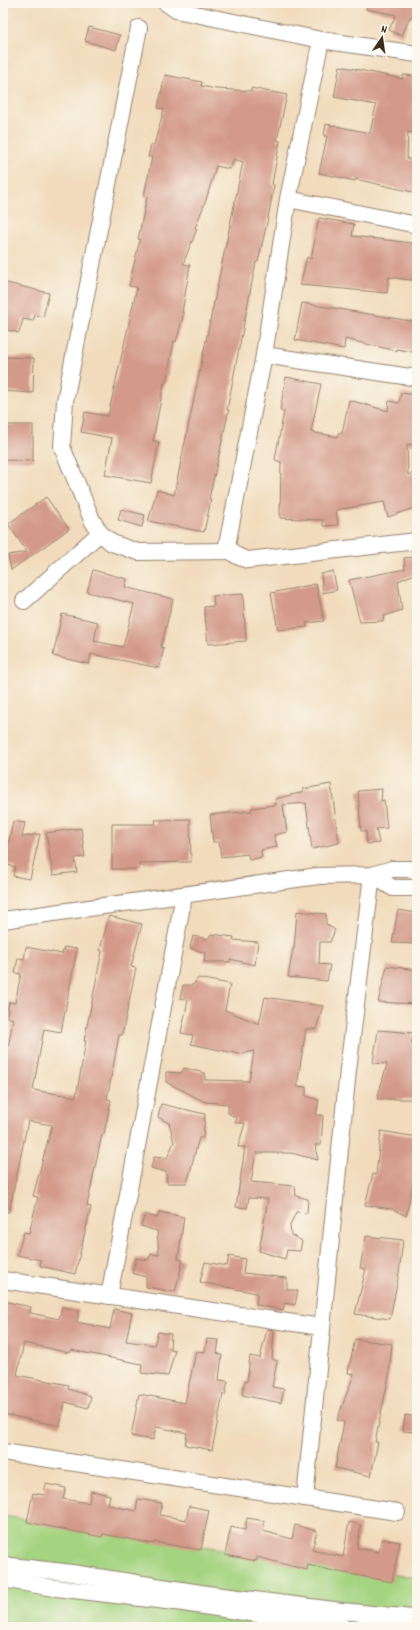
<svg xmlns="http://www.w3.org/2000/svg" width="420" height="1630" font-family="Dekko,sans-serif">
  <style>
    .green { fill: #a5d481; stroke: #707f50 }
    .building { fill: #d39a89 }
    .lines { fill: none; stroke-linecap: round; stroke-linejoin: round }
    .minor-casing { stroke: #96826d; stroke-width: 18 }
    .minor { stroke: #fff; stroke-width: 16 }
  </style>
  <rect width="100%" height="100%" fill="#fbf7ec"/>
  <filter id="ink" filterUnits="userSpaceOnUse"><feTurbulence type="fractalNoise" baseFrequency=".025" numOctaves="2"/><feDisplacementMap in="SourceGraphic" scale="8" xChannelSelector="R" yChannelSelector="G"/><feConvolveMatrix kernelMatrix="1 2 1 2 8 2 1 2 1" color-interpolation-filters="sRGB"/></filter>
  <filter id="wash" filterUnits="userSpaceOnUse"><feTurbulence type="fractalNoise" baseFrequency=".012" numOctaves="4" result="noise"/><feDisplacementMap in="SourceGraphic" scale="16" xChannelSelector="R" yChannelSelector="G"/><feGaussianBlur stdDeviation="0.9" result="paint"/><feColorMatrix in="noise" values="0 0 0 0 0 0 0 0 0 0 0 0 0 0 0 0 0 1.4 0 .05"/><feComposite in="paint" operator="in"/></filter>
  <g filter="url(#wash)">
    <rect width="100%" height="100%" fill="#f1dbbc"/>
    <!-- green -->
    <path class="green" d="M3 1516 417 1578V1627H55L3 1622Z"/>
    <g id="blocks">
      <!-- building -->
      <g class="building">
        <path d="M367 3H417V18L410 17 402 36 389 30 396 15 366 9Z"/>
        <path d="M89 27 120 35 116 50 85 41Z"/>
        <path d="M340 66 403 79V75L417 76V134L408 132 407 159 417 161V193L355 179V181L319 173 327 136H324L326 124 370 133 376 105 334 97Z"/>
        <path d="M165 75 202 82 201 86 216 89 251 91V88L287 95 277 140 280 141 272 184 274 185 268 218 258 262H256L227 410H229L209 499H211L204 532 148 521 157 490 174 495 243 162 234 159 230 169 216 166 206 200 195 228 197 229 183 264 190 265 182 313H184L176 342 174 341 166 383H164L153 441 159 442 151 483 105 475 112 438 81 432 85 412 108 416 137 287 129 286 140 239H138L147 197 144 196 152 157H148L151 145H154L164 109 158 108Z"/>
        <path d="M319 218 354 224 352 236 412 243V245L417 247V281L389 277 387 293 300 285 307 257 311 259Z"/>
        <path d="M3 282 49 293 43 317 35 315 33 321 23 319 19 333 3 329Z"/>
        <path d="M302 303 417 322V353L397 349V351L345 339 344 349 295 340Z"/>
        <path d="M3 357 34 358 33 393 3 391Z"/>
        <path d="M286 377 321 384 311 432 338 437V433H342L349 400 388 411 389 401 399 403 401 393 417 395V446L407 444 408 475 415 473 417 480V507L388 517 384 502 336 510 338 525 323 526V520L280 518 281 462 275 460 284 411 280 410Z"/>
        <path d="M3 425H33V461L3 460Z"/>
        <path d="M46 497 69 529 11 570 8 555 27 552 8 524Z"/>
        <path d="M121 509 145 515 142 527 118 520Z"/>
        <path d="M417 557V573L398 581 402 610 384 616 383 621 360 622 349 580 405 569 404 558Z"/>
        <path d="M93 570 127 579 125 587 173 599 161 647 164 648 159 668 91 654 89 664 53 656 62 614 98 622 94 641 123 647 134 604 87 592Z"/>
        <path d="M333 571 337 590 323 593 321 574Z"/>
        <path d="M316 584 324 621 306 623 307 627 278 630 271 593Z"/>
        <path d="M243 594 246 641 208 644 204 607 214 606 213 596Z"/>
        <path d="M331 784 339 843 312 849 306 803 283 805 287 832 274 835 277 847 261 850 262 857 249 860 248 854 221 857 219 842H213L210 815 252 811 251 808 276 805 275 799 303 792V789Z"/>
        <path d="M382 789 381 801 384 800 387 828 376 829 379 843 367 844 366 831H361L358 791Z"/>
        <path d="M190 819 191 862 139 863V869H112V824H156L155 820Z"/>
        <path d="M13 821 25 823 22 837 40 834 30 879 13 876 15 867 4 864Z"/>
        <path d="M81 828 85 857 75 858 77 872 53 875 46 833Z"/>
        <path d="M398 910 417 913V944L392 943Z"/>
        <path d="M297 911 326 914V924L335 930 330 942H320L319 964 330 965 327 981 288 977 293 949H294Z"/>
        <path d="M109 916 142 924 131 967 136 968 122 1035H119L107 1099 111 1100 104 1134H102L87 1206 91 1207 75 1274 40 1266 41 1260 17 1255 24 1232 29 1233 38 1197 33 1196 52 1125 28 1121 9 1212H3V1047L8 1048 13 1019 7 1017 9 1002 15 1003 21 974 15 973 18 958 24 959 26 947 62 954 64 947 77 949 61 1032 44 1029 33 1090 76 1097 86 1041H84L102 951 100 950Z"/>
        <path d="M211 934 234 937 233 940 258 942 255 965 230 959V962H204L205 953 190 948 193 936 208 939Z"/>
        <path d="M387 966 417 970V1004L378 1002Z"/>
        <path d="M198 978 230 984 225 1010 259 1024 265 997 323 1006 316 1029H306L297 1086 306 1087V1096L319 1100 316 1115H323L321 1145H315L318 1160 291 1153H256L251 1182 295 1186 296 1196 308 1199 307 1213 296 1212 290 1225 291 1235 302 1241 300 1251 287 1250 285 1259 259 1251 268 1199 249 1198 247 1208 236 1207 245 1147H238L245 1123H235L237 1118 228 1113V1104L205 1102 166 1082V1072L181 1073 184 1068 205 1073V1080L249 1081 254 1051 239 1054 191 1044 193 1035 181 1033 188 1000 180 998 183 985H193Z"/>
        <path d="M378 1030 414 1033 411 1043 417 1044V1099H377L387 1064 373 1063Z"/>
        <path d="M161 1104 205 1114 203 1138H199L187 1183H167L166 1172 151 1168 154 1157 167 1158 174 1142 169 1123 158 1117Z"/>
        <path d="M381 1131 417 1137 413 1183 406 1216 392 1209 365 1205 373 1174 376 1175Z"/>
        <path d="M159 1212 184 1217 178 1259 183 1260 175 1292 146 1287V1277L132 1273 136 1258 148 1260 151 1254 159 1255 157 1231 141 1226 145 1214 157 1218Z"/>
        <path d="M366 1236 403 1240 399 1273 390 1319 355 1314 366 1269 360 1268Z"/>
        <path d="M229 1256 245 1259 243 1273 287 1278V1289L298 1291 295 1305 285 1303 283 1310 256 1305 257 1293 200 1282 205 1262 227 1266Z"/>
        <path d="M3 1301 31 1307 30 1313 59 1319 62 1307 79 1310 77 1322 110 1329 114 1309 132 1313 126 1341 154 1345 158 1332 171 1334 170 1349 175 1350 168 1376 141 1373 142 1364 71 1350 70 1353 24 1343 17 1375 69 1385 68 1389 91 1396 88 1408 65 1402 60 1426 3 1414Z"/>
        <path d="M267 1329 274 1330 272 1359 277 1361 272 1387 284 1389 281 1403 242 1395 245 1381 247 1382 250 1356 260 1358Z"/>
        <path d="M207 1339 219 1340 217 1353 222 1355 219 1380 228 1381 225 1395 223 1394 212 1450 185 1445 187 1433 156 1427 153 1440 131 1436 139 1394 185 1403 195 1356 196 1351 205 1352Z"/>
        <path d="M355 1339 392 1344 389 1376 375 1442H378L371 1476 335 1468 344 1422 337 1420 354 1374 348 1373Z"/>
        <path d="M405 1415 417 1417 416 1432 403 1431Z"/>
        <path d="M46 1484 66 1488 63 1499 89 1503 91 1491 110 1495 108 1505 136 1511 138 1499 162 1503 160 1515 186 1520 189 1506 209 1510 201 1550 154 1542V1544L103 1534 102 1537 27 1522 33 1493 44 1495Z"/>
        <path d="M247 1518 265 1521 263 1531 292 1539 295 1525 317 1531 312 1550 343 1557 349 1522 361 1525 357 1548 379 1552 382 1539 400 1542 392 1582 334 1571 308 1565 307 1570 257 1557V1561L225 1555 231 1527 245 1530Z"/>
      </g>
    </g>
  </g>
  <g filter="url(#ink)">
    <use href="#blocks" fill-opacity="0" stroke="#96826d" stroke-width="1"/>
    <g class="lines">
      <!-- minor casing -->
      <g class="minor-casing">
        <g id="minor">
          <path d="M166 3 176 10 321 40 417 54"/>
          <path d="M139 28 65 401 62 447 92 520 100 533 112 543 138 552 231 551"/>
          <path d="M321 40 288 199 264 355 227 545C232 554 237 557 248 560L417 541"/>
          <path d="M288 199 417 225"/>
          <path d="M264 355 417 378"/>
          <path d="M24 601 100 533"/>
          <path d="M372 875 393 888H417"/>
          <path d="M3 920 318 876 372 875 392 869H417"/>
          <path d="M3 1280 321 1327"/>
          <path d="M109 1296 184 895"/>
          <path d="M3 1452 397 1512"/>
          <path d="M305 1498 348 1070 372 875"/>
          <path d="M3 1565 72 1573 207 1594 342 1611 412 1618"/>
          <path d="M3 1579 48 1587 183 1603 343 1627"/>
        </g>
      </g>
      <!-- minor -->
      <use href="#minor" class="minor"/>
    </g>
  </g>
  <!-- margin -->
  <rect width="420" height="1630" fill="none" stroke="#fbf7ec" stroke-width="16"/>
  <!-- north arrow -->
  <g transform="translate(382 38) rotate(13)" stroke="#fbf7ec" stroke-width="3" paint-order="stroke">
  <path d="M0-3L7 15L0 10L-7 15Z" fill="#3b2a1e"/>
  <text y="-6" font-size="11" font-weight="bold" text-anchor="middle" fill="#3b2a1e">N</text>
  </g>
</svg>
